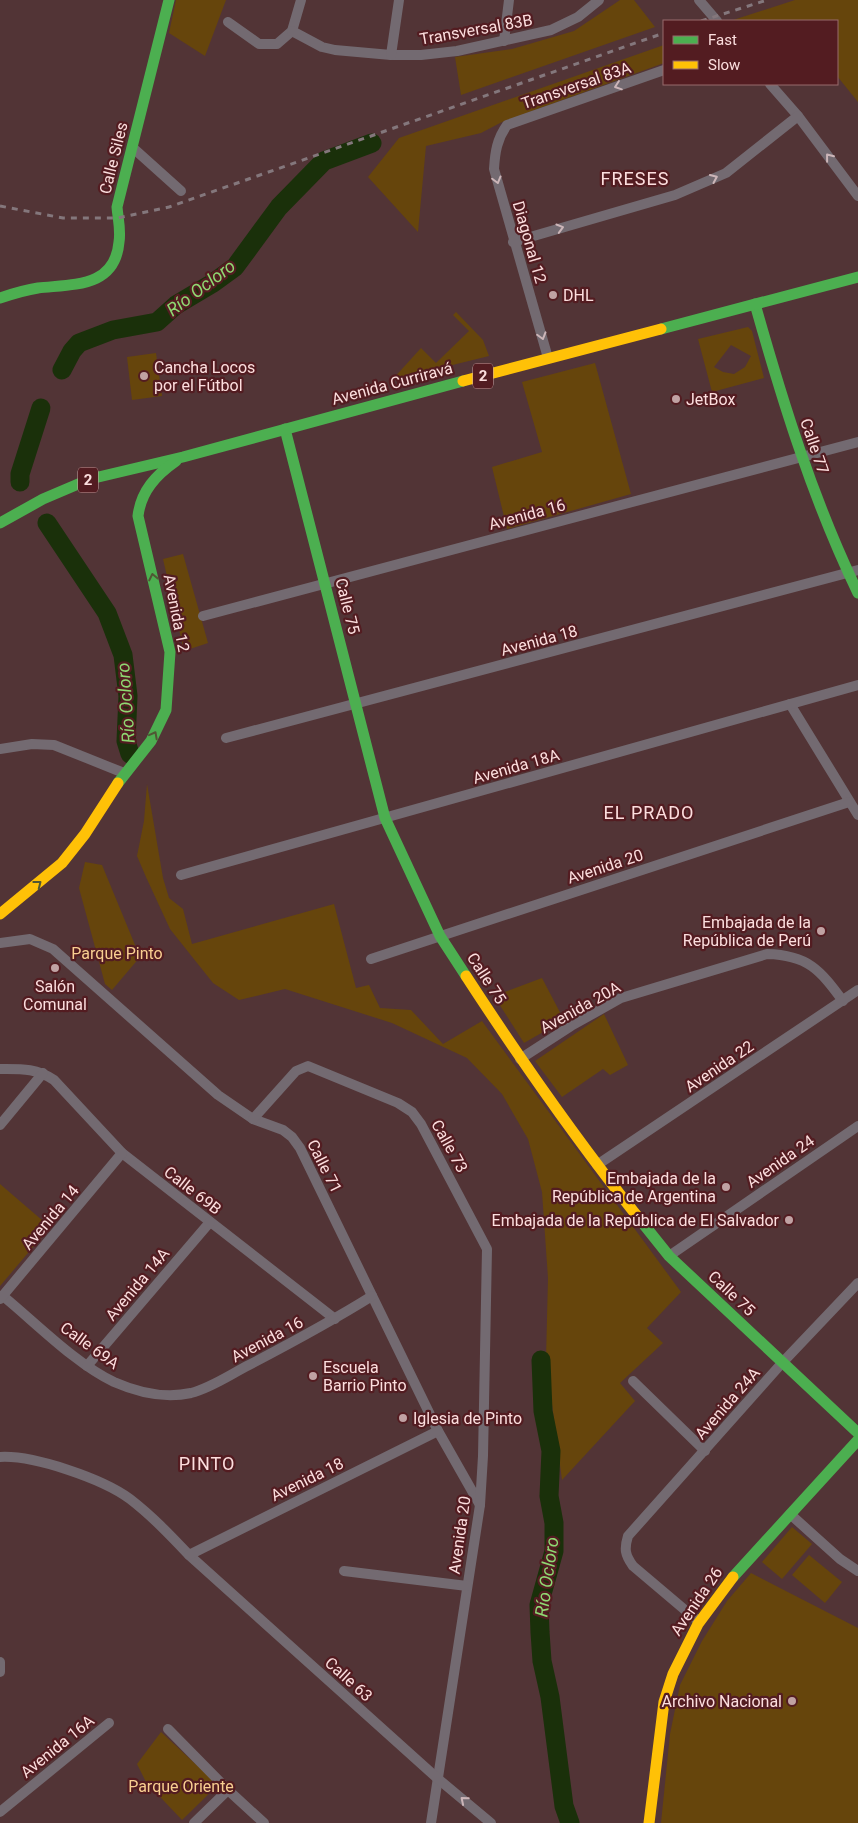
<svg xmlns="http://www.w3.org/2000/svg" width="858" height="1823" font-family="Roboto,sans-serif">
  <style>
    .green { fill: #66450c; fill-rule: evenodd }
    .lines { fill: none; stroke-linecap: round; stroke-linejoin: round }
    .river { stroke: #1a300a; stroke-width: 19 }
    .street { stroke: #736a71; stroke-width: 10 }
    .fast { stroke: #4caf50; stroke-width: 11 }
    .slow { stroke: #ffc107; stroke-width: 11 }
    .rail { stroke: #84777c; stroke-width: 3; stroke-dasharray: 6 6; stroke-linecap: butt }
    .oneway { stroke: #ccb5b8 }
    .oneway2 { stroke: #505734 }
    .poi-dot { fill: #c0a2a3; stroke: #531c21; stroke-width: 2 }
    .labels { text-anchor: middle; stroke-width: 4.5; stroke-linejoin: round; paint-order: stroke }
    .shield { fill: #531c21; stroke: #c9a4a5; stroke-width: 1 }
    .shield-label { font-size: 15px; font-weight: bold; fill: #fcdede }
    .street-label { font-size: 16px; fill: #fcdede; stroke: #531c21 }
    .poi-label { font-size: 16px; fill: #fcdede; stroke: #531c21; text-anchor: start }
    .park-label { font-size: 16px; fill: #f9cf91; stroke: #531c21 }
    .neighbourhood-label { font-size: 18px; letter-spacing: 1px; fill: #fcdede; stroke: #531c21 }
    .water-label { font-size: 18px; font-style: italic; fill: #8fd872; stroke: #531c21 }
  </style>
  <rect width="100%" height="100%" fill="#523436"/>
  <!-- green -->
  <g class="green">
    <path d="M176 0H226L205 56 169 33Z"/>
    <path d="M620 0H634L655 27 461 95 455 57 512 49 574 31Z"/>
    <path d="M795 0H858V102L837 76V21H730Z"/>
    <path d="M664 45V63L502 122 481 133 426 146 418 232 368 177 399 138Z"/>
    <path d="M456 312 483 340 489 356 392 380 421 348 436 363 469 331 453 315Z"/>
    <path d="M748 327 752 331 764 378 712 392 698 339ZM731 345 751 356 745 367 734 374 723 372 714 367Z"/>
    <path d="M156 353 162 396 132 400 127 357Z"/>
    <path d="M595 363 631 494 507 529 492 467 542 452 522 382Z"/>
    <path d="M183 554 208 643 184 651 163 559Z"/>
    <path d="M147 784 163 878 169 898 183 909 192 944 334 904 356 988 369 985 380 1008 411 1010 443 1044 482 1021 681 1292 647 1328 663 1343 620 1383 635 1401 562 1480 546 1359 548 1278 542 1192 528 1139 502 1094 467 1058 392 1023 285 989 239 1000 213 983 170 929 146 877 137 856 144 821Z"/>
    <path d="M85 862 102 865 140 957 112 990 105 984 79 888Z"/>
    <path d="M542 978 564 1020 524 1043 494 996Z"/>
    <path d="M604 1014 628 1065 610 1075 603 1069 562 1097 535 1061Z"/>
    <path d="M0 1184 50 1227 0 1286Z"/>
    <path d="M792 1527 812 1544 782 1579 762 1562Z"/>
    <path d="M809 1555 842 1582 825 1603 792 1575Z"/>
    <path d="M751 1573 858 1628V1823H661L670 1734 680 1685 702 1641 727 1601Z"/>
    <path d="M161 1732 218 1785 182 1820 146 1782 137 1764Z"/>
  </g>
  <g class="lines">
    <!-- river -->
    <g class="river">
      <path d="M62 370 72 351 79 343 113 330 157 322 176 305 213 283 235 267 279 207 324 161 372 143"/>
      <path d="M20 482V474L41 408"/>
      <path d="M47 523 107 613 123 655 128 696 126 741 130 754"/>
      <path d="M541 1360 543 1411 551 1451 549 1496 554 1523V1551L539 1605 540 1632 542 1661 550 1697 564 1806 570 1823"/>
    </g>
    <!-- street -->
    <g class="street">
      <path d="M699 0 717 21"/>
      <path d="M228 22 259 44H277L292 31 301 0"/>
      <path d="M292 31 322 47 335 50 391 55H421L457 51 551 30 578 17 599 0"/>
      <path d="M504 41 509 0"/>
      <path d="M391 55 399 0"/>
      <path d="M770 84 798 116 858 196"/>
      <path d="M132 147 181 191"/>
      <path d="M513 242 675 195 726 173 798 116"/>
      <path d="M548 358 494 169C495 152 497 139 507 125L664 70"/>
      <path d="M203 616 858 442"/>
      <path d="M790 704 858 815"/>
      <path d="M226 738 858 570"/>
      <path d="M0 749 32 744 54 745 124 773"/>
      <path d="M181 875 858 685"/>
      <path d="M0 943 30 939 53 949 218 1095 253 1119 283 1130 292 1137 300 1148 438 1431 480 1505"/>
      <path d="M371 959 849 802"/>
      <path d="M520 1059 571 1026 621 998 767 954C808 955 820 970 843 1001"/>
      <path d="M0 1069C21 1069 36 1068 54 1080L122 1153 335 1319"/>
      <path d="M253 1119 296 1071 308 1066 398 1103 412 1112 421 1124 487 1249 483 1456 480 1505 431 1823"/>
      <path d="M0 1125 43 1073"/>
      <path d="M597 1165 858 990"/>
      <path d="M669 1256 858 1126"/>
      <path d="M3 1296C36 1323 76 1364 114 1382 139 1393 164 1399 191 1393 211 1388 231 1374 249 1365 291 1343 332 1321 372 1296"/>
      <path d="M0 1299 122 1153"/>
      <path d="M87 1366 210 1222"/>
      <path d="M633 1381 705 1451"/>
      <path d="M0 1457C34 1455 103 1479 130 1499 152 1516 170 1535 189 1555L437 1778 491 1823"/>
      <path d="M790 1514 840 1559 858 1571"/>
      <path d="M189 1555 438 1431"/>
      <path d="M344 1571 467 1586"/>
      <path d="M698 1621 633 1566C625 1555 624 1549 628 1536L782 1363 858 1283"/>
      <path d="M0 1662V1672"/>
      <path d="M168 1729 228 1790 264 1823"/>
      <path d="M0 1812 109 1723"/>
      <path d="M194 1823 228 1790"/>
    </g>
    <!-- fast -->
    <g class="fast">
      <path d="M0 298C12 294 25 290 38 288 73 284 115 288 119 242 121 230 118 219 117 207L169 0"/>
      <path d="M755 304C783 403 813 500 858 593"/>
      <path d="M661 329 858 277"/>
      <path d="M285 429 385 818 440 936 466 976"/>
      <path d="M0 523 43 499 90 479 183 457 463 381"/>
      <path d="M118 783 151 741 166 710 170 652 138 516C141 491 156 475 176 461"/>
      <path d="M637 1216 669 1256 858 1433"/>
      <path d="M733 1577 858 1440"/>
    </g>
    <!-- slow -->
    <g class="slow">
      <path d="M463 381 661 329"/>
      <path d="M0 914 62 863 85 834 118 783"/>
      <path d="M466 976C520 1059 576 1139 637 1216"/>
      <path d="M649 1823 664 1702 673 1674 698 1624 733 1577"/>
    </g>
    <!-- rail -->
    <g class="rail">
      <path d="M701 21 767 0"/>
      <path d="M0 206 63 218H118L169 207 664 33"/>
    </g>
  </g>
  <!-- one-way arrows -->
  <defs><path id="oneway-chevron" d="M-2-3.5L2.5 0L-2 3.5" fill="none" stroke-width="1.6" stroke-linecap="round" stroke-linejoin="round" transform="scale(1.25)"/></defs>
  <g class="oneway">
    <use href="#oneway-chevron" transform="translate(618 86) rotate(161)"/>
    <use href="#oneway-chevron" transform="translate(829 157) rotate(-128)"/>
    <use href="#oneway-chevron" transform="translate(714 178) rotate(-24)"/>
    <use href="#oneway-chevron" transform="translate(497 180) rotate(75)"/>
    <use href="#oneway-chevron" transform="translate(560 228) rotate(-16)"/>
    <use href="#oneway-chevron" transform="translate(542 336) rotate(74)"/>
    <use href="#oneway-chevron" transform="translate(464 1800) rotate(-140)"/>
  </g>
  <g class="oneway2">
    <use href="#oneway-chevron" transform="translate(153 577) rotate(-102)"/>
    <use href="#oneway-chevron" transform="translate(154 735) rotate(-62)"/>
    <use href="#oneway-chevron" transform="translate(38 884) rotate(-38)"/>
  </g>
  <!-- markers -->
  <g class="poi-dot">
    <circle cx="553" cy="295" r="5"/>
    <circle cx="144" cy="376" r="5"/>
    <circle cx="676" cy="399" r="5"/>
    <circle cx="821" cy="931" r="5"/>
    <circle cx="55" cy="968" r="5"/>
    <circle cx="726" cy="1187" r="5"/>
    <circle cx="789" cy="1220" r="5"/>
    <circle cx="313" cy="1376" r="5"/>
    <circle cx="403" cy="1418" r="5"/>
    <circle cx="792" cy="1701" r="5"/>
  </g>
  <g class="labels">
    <!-- shield labels -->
    <g class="shield">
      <rect x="473" y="363.5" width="20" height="25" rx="4"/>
      <rect x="78" y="467.5" width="20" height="25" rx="4"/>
    </g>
    <g class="shield-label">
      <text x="483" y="381">2</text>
      <text x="88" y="485">2</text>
    </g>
    <!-- street labels -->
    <g class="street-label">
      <text transform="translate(476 29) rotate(-10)" y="6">Transversal 83B</text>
      <text transform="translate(576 85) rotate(-19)" y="6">Transversal 83A</text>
      <text transform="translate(113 158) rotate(-76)" y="6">Calle Siles</text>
      <text transform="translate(530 242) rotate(74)" y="6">Diagonal 12</text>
      <text transform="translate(392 383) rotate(-15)" y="6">Avenida Curriravá</text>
      <text transform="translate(815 446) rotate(71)" y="6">Calle 77</text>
      <text transform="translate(527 514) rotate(-15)" y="6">Avenida 16</text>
      <text transform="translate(348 606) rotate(76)" y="6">Calle 75</text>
      <text transform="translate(177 613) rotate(79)" y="6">Avenida 12</text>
      <text transform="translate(539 640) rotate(-15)" y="6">Avenida 18</text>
      <text transform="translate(516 766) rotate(-16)" y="6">Avenida 18A</text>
      <text transform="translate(605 866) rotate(-18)" y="6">Avenida 20</text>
      <text transform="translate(487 978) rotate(57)" y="6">Calle 75</text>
      <text transform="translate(580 1007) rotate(-29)" y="6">Avenida 20A</text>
      <text transform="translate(719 1066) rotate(-34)" y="6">Avenida 22</text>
      <text transform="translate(450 1146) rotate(61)" y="6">Calle 73</text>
      <text transform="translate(780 1161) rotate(-35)" y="6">Avenida 24</text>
      <text transform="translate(325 1166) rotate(63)" y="6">Calle 71</text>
      <text transform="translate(193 1190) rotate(38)" y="6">Calle 69B</text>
      <text transform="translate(50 1217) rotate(-50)" y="6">Avenida 14</text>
      <text transform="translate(137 1284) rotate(-50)" y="6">Avenida 14A</text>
      <text transform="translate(732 1293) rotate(43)" y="6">Calle 75</text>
      <text transform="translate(267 1339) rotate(-28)" y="6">Avenida 16</text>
      <text transform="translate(90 1345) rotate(36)" y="6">Calle 69A</text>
      <text transform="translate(727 1403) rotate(-49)" y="6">Avenida 24A</text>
      <text transform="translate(307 1479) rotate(-26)" y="6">Avenida 18</text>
      <text transform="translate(459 1535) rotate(-82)" y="6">Avenida 20</text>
      <text transform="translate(696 1601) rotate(-56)" y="6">Avenida 26</text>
      <text transform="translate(349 1679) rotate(42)" y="6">Calle 63</text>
      <text transform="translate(57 1746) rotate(-39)" y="6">Avenida 16A</text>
    </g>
    <!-- poi labels -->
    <g class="poi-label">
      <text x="563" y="301">DHL</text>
      <text x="154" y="373">Cancha Locos<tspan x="154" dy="18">por el Fútbol</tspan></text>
      <text x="686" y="405">JetBox</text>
      <text x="811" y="928" text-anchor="end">Embajada de la<tspan x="811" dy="18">República de Perú</tspan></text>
      <text x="55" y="992" text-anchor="middle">Salón<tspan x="55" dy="18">Comunal</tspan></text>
      <text x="716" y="1184" text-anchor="end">Embajada de la<tspan x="716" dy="18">República de Argentina</tspan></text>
      <text x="779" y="1226" text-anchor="end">Embajada de la República de El Salvador</text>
      <text x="323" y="1373">Escuela<tspan x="323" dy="18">Barrio Pinto</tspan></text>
      <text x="413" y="1424">Iglesia de Pinto</text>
      <text x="782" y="1707" text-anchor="end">Archivo Nacional</text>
    </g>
    <!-- park labels -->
    <g class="park-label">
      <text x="117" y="959">Parque Pinto</text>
      <text x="181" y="1792">Parque Oriente</text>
    </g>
    <!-- neighbourhood labels -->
    <g class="neighbourhood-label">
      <text x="635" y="185">FRESES</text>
      <text x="649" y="819">EL PRADO</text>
      <text x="207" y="1470">PINTO</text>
    </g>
    <!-- water labels -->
    <g class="water-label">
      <text transform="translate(201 288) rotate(-37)" y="6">Río Ocloro</text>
      <text transform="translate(126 703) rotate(-94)" y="6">Río Ocloro</text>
      <text transform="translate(547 1577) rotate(-82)" y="6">Río Ocloro</text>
    </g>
  </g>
  <!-- legend -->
  <rect x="663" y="20" width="175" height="65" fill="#531c21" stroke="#976a6d"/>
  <rect x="673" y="36" width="25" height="8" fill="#4caf50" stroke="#976a6d"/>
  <text x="708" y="45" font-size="15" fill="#fcdede">Fast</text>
  <rect x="673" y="61" width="25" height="8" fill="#ffc107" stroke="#976a6d"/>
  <text x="708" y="70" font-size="15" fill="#fcdede">Slow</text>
</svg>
